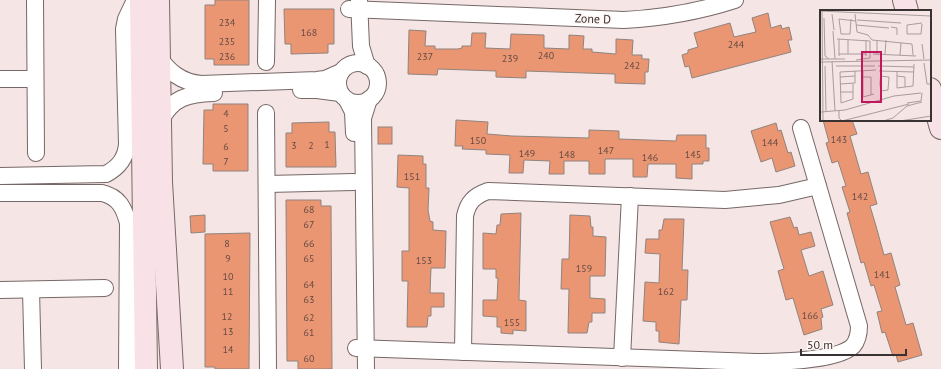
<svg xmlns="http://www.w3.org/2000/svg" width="941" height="369" font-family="'PT Sans',sans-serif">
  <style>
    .building { fill: #eb9673; stroke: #90837e }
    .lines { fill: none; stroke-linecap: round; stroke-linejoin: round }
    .street-casing { stroke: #766867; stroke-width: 18 }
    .secondary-casing { stroke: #766867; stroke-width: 24 }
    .street { stroke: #fff; stroke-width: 16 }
    .secondary { stroke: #f9e2e7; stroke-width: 22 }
    .labels { text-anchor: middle; stroke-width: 3; stroke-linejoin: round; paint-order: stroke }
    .number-label { font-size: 10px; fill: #654b42 }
    .street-label { font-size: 12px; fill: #383232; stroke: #fef4f3 }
    .inset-road { fill: none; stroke: #a99d9d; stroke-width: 1 }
    .view { fill: #c2185b; fill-opacity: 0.15; stroke: #c2185b; stroke-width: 2 }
    .inset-edge { fill: none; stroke: #383232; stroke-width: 2 }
  </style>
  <rect width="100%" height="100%" fill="#f5e5e4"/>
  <!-- building -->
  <g class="building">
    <path d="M215 0H249V65H214V59H205V5H215Z"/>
    <path d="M284 9H334V44H328V53L291 54V44H285Z"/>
    <path d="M768 13 771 28 781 25 782 29 789 27 792 40H788L791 52 692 78 689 66 685 67 682 55 688 53V50L698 47 694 33 730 23 734 37 756 32 752 18Z"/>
    <path d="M409 30 426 31 425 46H435V49H458L462 48V46H471L472 33H486L485 48 510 49 511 34 544 35V48L569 49V35L584 36 583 49H592V52L616 54V39L633 40 632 55H642V59H649L648 72H645V84L615 83V74L526 71V78L496 77V71L438 69 437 75 408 74Z"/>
    <path d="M213 104H248V171H213V164H203L204 110H213Z"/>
    <path d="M456 120 488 122 487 134 512 136 589 138V130L619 131V139L676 141 677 135H706V148H709V161H703V164H692V179L676 178V164H648L647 177H633V159H605V174H589V161H564V174H549L550 161 524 160 523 173H509L510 155 486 154V150L462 149 463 146H455Z"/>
    <path d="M823 120H852L857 134 850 136 861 174 868 172 877 204 870 206 876 226 884 255 891 253 900 285 895 287 906 325 913 323 922 355 898 362 896 355 893 356 885 332 882 333 877 312 882 311 874 285 871 286 864 262 861 263 847 213 850 212 842 187 846 186 838 161 832 163 826 143 829 142Z"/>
    <path d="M329 122V132H335L336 167H286V133H292V123Z"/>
    <path d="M776 123 778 131 781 130 788 153 791 152 795 166 776 172 772 158 761 162 751 131Z"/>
    <rect x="378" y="127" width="14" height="17"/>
    <path d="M398 155 423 156V164H426V188H429L428 210 430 221 433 222V230L446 231 445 268H431L430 293H444V307H431V316H428L427 327H407L408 281H402V251H409V188L397 187Z"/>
    <path d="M286 200H321V206H331L332 369H298V361H287Z"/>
    <path d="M521 213 519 300 526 301V331L513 330V334L501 333V327H497V317L483 316V300H497L498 278H496V269H483V233L496 234 497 225H500L501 214Z"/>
    <path d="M205 215V232L191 233 190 216Z"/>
    <path d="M570 215 590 216 591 227H593V236L606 237 605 276H590V298L605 299V313H592V322H589L587 333H568L569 289H561L562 259H569Z"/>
    <path d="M790 217 794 228 797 227 799 235 811 232 815 246 801 250 809 276 823 271 833 305 821 309 823 317 821 318 822 329 804 335 793 298 786 300 778 271 784 269 770 222Z"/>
    <path d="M664 219H684L682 270H688L687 300H681L679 344 659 342V331H656V322L643 321 645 282 659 283 660 254 645 253 646 239H659V230H662Z"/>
    <path d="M250 233 249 369H215V367H205V234Z"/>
  </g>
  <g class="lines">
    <!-- street casing -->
    <g class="street-casing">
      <g id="street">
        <path d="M35 0 36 153"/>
        <path d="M359 0 361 46 367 66"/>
        <path d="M349 9 624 20C663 18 698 12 735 0"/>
        <path d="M158 56C169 72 181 82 201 84L317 80 325 79 341 72"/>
        <path d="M266 62 267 0"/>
        <circle cx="358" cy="83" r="20"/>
        <path d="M0 79H35"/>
        <path d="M301 90H317L340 93"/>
        <path d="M347 100 353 112 354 133"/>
        <path d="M266 113 268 369"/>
        <path d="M160 122C172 97 188 94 214 93"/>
        <path d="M0 176 106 174C119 167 126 158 127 144L124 29 126 19 135 0"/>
        <path d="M267 184 354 182"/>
        <path d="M0 193H102C119 197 124 208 128 223L127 369"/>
        <path d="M0 290 105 288"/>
        <path d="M31 290 33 369"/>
        <path d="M356 348 756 362C777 362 837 361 853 346 858 340 859 333 859 326L801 128"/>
        <path d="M463 352 465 216C468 202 474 196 488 191L725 200 779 195 818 186"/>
        <path d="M622 358 630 196"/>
        <path d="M366 369 363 118 369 99"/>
      </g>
    </g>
    <!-- secondary casing -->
    <g class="secondary-casing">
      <g id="secondary">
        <path d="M141 0 146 369"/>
        <path d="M158 0 161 182 172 369"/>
        <path d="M904 0 907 11"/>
        <path d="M930 89 941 128"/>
      </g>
    </g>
    <!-- street -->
    <use href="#street" class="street"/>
    <!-- secondary -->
    <use href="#secondary" class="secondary"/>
  </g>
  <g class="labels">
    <!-- number labels -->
    <g class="number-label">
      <text x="227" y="26">234</text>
      <text x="309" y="36">168</text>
      <text x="227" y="45">235</text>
      <text x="736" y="48">244</text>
      <text x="546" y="59">240</text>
      <text x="227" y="60">236</text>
      <text x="425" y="60">237</text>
      <text x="510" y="62">239</text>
      <text x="632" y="69">242</text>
      <text x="226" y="117">4</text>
      <text x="226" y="132">5</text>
      <text x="839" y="143">143</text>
      <text x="478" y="144">150</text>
      <text x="770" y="146">144</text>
      <text x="327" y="148">1</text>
      <text x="294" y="149">3</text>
      <text x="311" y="149">2</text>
      <text x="226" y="150">6</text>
      <text x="606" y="154">147</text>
      <text x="527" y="157">149</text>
      <text x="567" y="158">148</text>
      <text x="693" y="158">145</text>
      <text x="650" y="161">146</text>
      <text x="226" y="165">7</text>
      <text x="412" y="180">151</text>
      <text x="860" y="200">142</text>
      <text x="309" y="213">68</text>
      <text x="309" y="228">67</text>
      <text x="227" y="247">8</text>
      <text x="309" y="247">66</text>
      <text x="228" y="262">9</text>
      <text x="309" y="262">65</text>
      <text x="424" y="264">153</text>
      <text x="584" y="272">159</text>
      <text x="882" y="278">141</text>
      <text x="228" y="280">10</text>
      <text x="309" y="288">64</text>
      <text x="228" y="295">11</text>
      <text x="666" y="295">162</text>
      <text x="309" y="303">63</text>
      <text x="810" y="319">166</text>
      <text x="227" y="320">12</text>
      <text x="309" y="321">62</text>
      <text x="512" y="326">155</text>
      <text x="228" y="335">13</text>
      <text x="309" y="336">61</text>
      <text x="228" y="353">14</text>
      <text x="309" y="362">60</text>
    </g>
    <!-- street labels -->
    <g class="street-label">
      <text transform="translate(593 19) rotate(2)" y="4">Zone D</text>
    </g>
  </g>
  <!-- overview -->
  <g transform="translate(820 10)">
    <rect width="111" height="111" fill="#f5e5e4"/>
    <path class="inset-road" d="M2 0 3 111M86 0H100M0 1 111 6M12 4 14 20M35 4 37 22 48 25 52 30M4 8 5 46 9 49M19 9 21 24H30L31 9M19 9 36 11M37 10 81 13M36 15 69 18M87 15V24H101L102 14M87 15 102 13M71 17 77 18V25M13 21 15 49M17 29 50 31M19 29V46M28 30V44M46 30V46M52 30 92 34 93 45M57 30V44M102 34 104 49M19 44H46M53 44 96 46M65 44 66 30M80 45 81 33M1 49H25M36 50 50 48V31M12 51 15 101M1 52 111 50M104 53 107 74H111M5 56 6 101M16 56H55M58 56 94 57M43 61V87L54 84M59 61 94 62M77 61V78L93 76 94 54M20 62 21 93 33 89V74M20 62 56 60M60 66 69 67 68 80 61 81 60 75V73L61 61M77 66 85 67V77M20 67 35 66M42 67H51V85M20 74 35 73V61M0 77V111M20 82H33M87 93 101 91 102 83M19 101V108L22 111 89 94M1 102 25 100 74 86 101 83M63 111 73 108 87 96 102 92M80 111 111 106"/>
    <path class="view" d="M42 42H61V92H42Z"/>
    <rect width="111" height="111" class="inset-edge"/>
  </g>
  <!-- scale -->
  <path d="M801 349v6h105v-6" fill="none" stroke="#383232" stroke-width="2"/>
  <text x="807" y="349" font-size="12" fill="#383232" stroke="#fef4f3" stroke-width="3" paint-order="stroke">50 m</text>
</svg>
